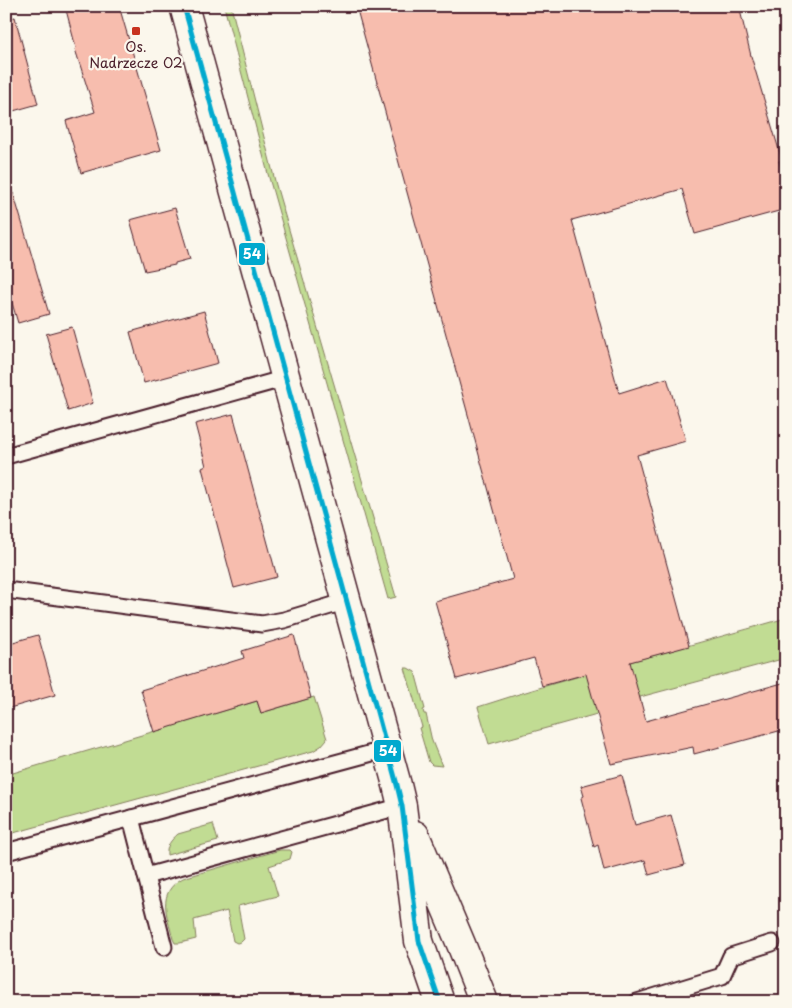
<svg xmlns="http://www.w3.org/2000/svg" width="792" height="1008" font-family="'Playpen Sans',sans-serif">
  <style>
    .green { fill: #c1dc93; stroke: #867e5f }
    .building { fill: #f7bdae; stroke: #4a1f2b }
    .lines { fill: none; stroke-linecap: round; stroke-linejoin: round }
    .service-casing { stroke: #4a1f2b; stroke-width: 19 }
    .secondary-casing { stroke: #4a1f2b; stroke-width: 31 }
    .service { stroke: #fbf7ec; stroke-width: 15 }
    .secondary { stroke: #fbf7ec; stroke-width: 28 }
    .bus-1-casing { stroke: #fbf7ec; stroke-width: 9 }
    .bus-1 { stroke: #00a9ce; stroke-width: 5 }
    .poi-dot { fill: #c8321e; stroke: #fbf7ec; stroke-width: 2 }
    .labels { text-anchor: middle; stroke-width: 4.5; stroke-linejoin: round; paint-order: stroke }
    .poi-label { font-size: 14px; fill: #4a1f2b; stroke: #fbf7ec }
    .line-badge { stroke: #fbf7ec; stroke-width: 2 }
    .badge-label { font-size: 14px; text-anchor: middle; font-weight: bold; fill: #fff }
  </style>
  <rect width="100%" height="100%" fill="#fbf7ec"/>
  <filter id="ink" filterUnits="userSpaceOnUse"><feTurbulence type="fractalNoise" baseFrequency=".02" numOctaves="2"/><feDisplacementMap in="SourceGraphic" scale="10" xChannelSelector="R" yChannelSelector="G"/><feConvolveMatrix kernelMatrix="1 2 1 2 8 2 1 2 1" color-interpolation-filters="sRGB"/></filter>
  <g filter="url(#ink)">
    <!-- green -->
    <g class="green">
      <path d="M224 6H231L276 185 396 597 388 599 268 174Z"/>
      <path d="M786 618V658L640 697 641 703 597 714 489 744 478 707C579 674 683 648 786 618Z"/>
      <path d="M405 668H408L415 672 425 709 423 710 424 714H426L432 741 442 766 432 765 429 762 419 728 422 727Z"/>
      <path d="M314 697 327 739 321 746 313 751 6 835V775L257 701 261 713Z"/>
      <path d="M213 824 218 841 167 855C166 846 171 840 178 834Z"/>
      <path d="M280 850H290L292 852 290 859 269 866 278 896 238 906 244 939 241 942 237 943 233 941 227 911 194 920 196 939 180 943H175L173 939C167 915 156 893 183 878Z"/>
    </g>
    <!-- building -->
    <g class="building">
      <path d="M65 6H119L161 150 81 173 66 121 95 112 75 49 76 48Z"/>
      <path d="M356 6H739L751 56 782 160 779 161 786 185V209L695 234 682 189 572 220 619 393 667 378 686 441 637 455 689 646 630 662 646 721 786 682V729L694 754 693 747 611 764 586 674 542 686 534 658 457 679 435 601 513 579Z"/>
      <path d="M15 17 38 104 6 113V19Z"/>
      <path d="M13 192 49 314 18 323 6 283V193Z"/>
      <path d="M175 208 190 259 175 263V265L145 271 130 220Z"/>
      <path d="M204 311 218 363 144 383 130 332Z"/>
      <path d="M72 327 93 403 68 411 46 334Z"/>
      <path d="M233 414 277 577 234 588 202 468 206 466 195 424Z"/>
      <path d="M38 635 55 695 6 709V644Z"/>
      <path d="M294 635 311 698 261 713 257 701 154 732 141 690 244 658 242 651Z"/>
      <path d="M622 775 635 825 671 815 685 865 649 875 645 860 604 871 598 845 594 847 581 798 584 796 581 786Z"/>
    </g>
    <g class="lines">
      <!-- service casing -->
      <g class="service-casing">
        <g id="service">
          <path d="M6 456 286 378"/>
          <path d="M6 590 262 624 284 620 347 601"/>
          <path d="M131 818 164 947"/>
          <path d="M6 852 387 749"/>
          <path d="M146 876 402 806"/>
          <path d="M637 1002 722 976 731 956 772 943"/>
        </g>
      </g>
      <!-- secondary casing -->
      <g class="secondary-casing">
        <g id="secondary">
          <path d="M184 6 397 785 402 806 419 941 440 1002"/>
          <path d="M415 835 461 944 484 1002"/>
        </g>
      </g>
      <!-- service -->
      <use href="#service" class="service"/>
      <!-- secondary -->
      <use href="#secondary" class="secondary"/>
      <!-- bus-1 casing -->
      <g class="bus-1-casing">
        <path id="bus-1" d="M184 6 397 785 402 806 419 941 440 1002"/>
      </g>
      <!-- bus-1 -->
      <use href="#bus-1" class="bus-1"/>
    </g>
  </g>
  <!-- markers -->
  <rect class="poi-dot" x="131" y="26" width="10" height="10" rx="2.5"/>
  <g class="labels">
    <!-- poi labels -->
    <g class="poi-label">
      <text x="136" y="52">Os.<tspan x="136" dy="16">Nadrzecze 02</tspan></text>
    </g>
  </g>
  <g class="line-badge">
    <rect x="238" y="242" width="28" height="24" rx="5" fill="#00a9ce"/>
    <rect x="373" y="739" width="29" height="24" rx="5" fill="#00a9ce"/>
  </g>
  <g class="badge-label">
    <text x="252" y="259">54</text>
    <text x="388" y="756">54</text>
  </g>
  <!-- margin -->
  <rect width="792" height="1008" fill="none" stroke="#fbf7ec" stroke-width="25"/>
  <rect x="12" y="12" width="767" height="983" fill="none" stroke="#4a1f2b" stroke-width="2" filter="url(#ink)"/>
</svg>
